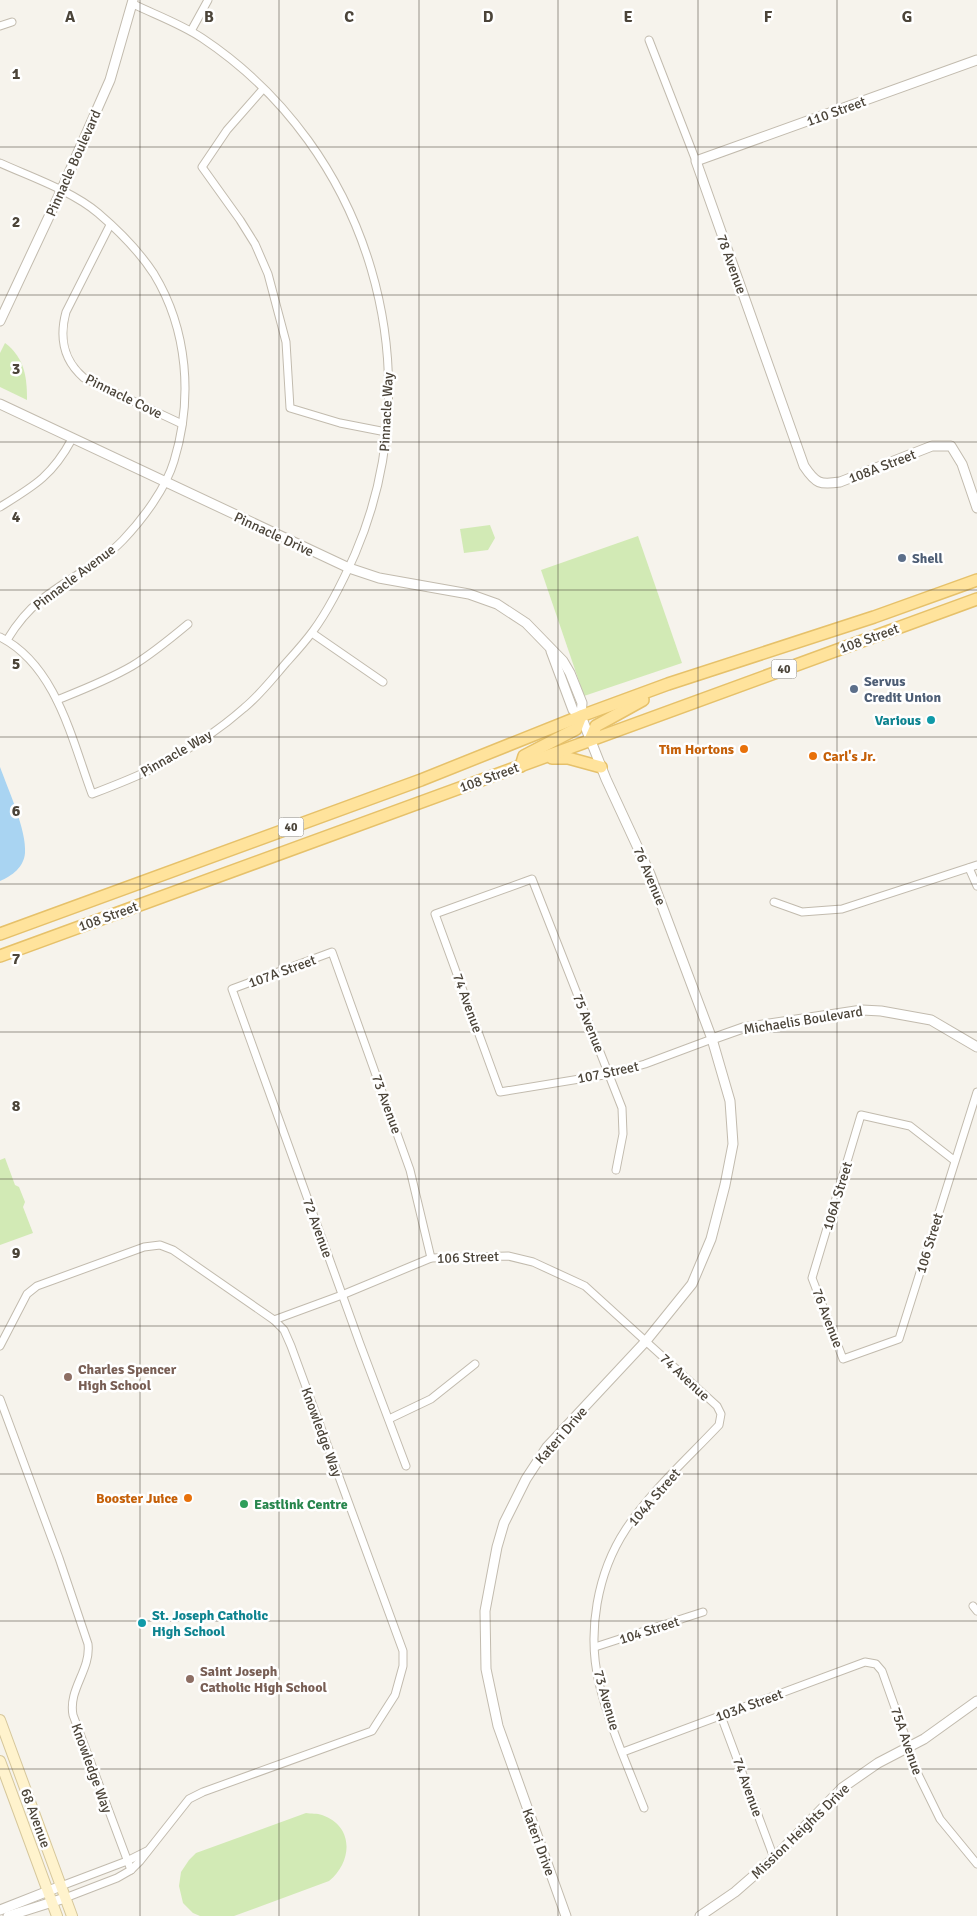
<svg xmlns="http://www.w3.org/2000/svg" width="977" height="1916" font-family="Signika,sans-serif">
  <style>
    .green { fill: #d2eab5 }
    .water { fill: #a9d4f2 }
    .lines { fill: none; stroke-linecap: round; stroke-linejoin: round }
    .minor-casing { stroke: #c2bbae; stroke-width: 9 }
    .tertiary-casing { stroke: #c2bbae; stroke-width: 11 }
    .secondary-casing { stroke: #d6c79b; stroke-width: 12 }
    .primary-casing { stroke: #e6c16a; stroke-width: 14 }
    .minor { stroke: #fff; stroke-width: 7 }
    .tertiary { stroke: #fff; stroke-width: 9 }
    .secondary { stroke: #fff3cd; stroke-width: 10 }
    .primary { stroke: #ffe39c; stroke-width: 11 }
    .grid { fill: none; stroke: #4b4439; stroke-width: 1; stroke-opacity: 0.55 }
    .service-dot { fill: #5c6f8a; stroke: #fff; stroke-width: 2 }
    .culture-dot { fill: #0f9aa8; stroke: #fff; stroke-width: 2 }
    .food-dot { fill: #e8710a; stroke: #fff; stroke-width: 2 }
    .education-dot { fill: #8d6e63; stroke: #fff; stroke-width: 2 }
    .leisure-dot { fill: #2e9e5b; stroke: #fff; stroke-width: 2 }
    .labels { text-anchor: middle; stroke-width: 5; stroke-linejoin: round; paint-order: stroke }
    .shield { fill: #fff; stroke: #817c74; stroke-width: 1 }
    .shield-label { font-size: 12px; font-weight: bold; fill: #4b4439 }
    .street-label { font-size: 14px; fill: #4b4439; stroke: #fff }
    .service-label { font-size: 14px; font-weight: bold; fill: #4e5e75; stroke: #fff; text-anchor: start }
    .culture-label { font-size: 14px; font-weight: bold; fill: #0d838f; stroke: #fff; text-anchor: end }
    .food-label { font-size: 14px; font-weight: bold; fill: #c56008; stroke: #fff; text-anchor: end }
    .education-label { font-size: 14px; font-weight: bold; fill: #785e54; stroke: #fff; text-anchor: start }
    .leisure-label { font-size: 14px; font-weight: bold; fill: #27864d; stroke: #fff; text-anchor: start }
    .grid-label { font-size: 16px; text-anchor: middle; font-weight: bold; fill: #4b4439; stroke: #fff; stroke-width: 5; stroke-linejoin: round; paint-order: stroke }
  </style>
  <rect width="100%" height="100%" fill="#f6f3ec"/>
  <!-- green -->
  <g class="green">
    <path d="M5 343C25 358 27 378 27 400L0 387V353Z"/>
    <path d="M490 525 495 538 488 550 464 553 460 529Z"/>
    <path d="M638 536 682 663 584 696 541 570Z"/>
    <path d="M5 1158 15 1185 19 1187 25 1202 23 1207 33 1233 0 1245V1160Z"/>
    <path d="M306 1813C311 1814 317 1813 322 1815 354 1826 353 1861 329 1881L234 1916H200L193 1913 183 1903 179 1886 181 1872 189 1860 196 1853Z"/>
  </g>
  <!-- water -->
  <path class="water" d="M0 767C8 789 27 831 25 853 24 867 12 876 0 881Z"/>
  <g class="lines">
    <!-- minor casing -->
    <g class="minor-casing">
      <g id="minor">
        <path d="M0 26 12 22"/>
        <path d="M191 31 208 0"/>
        <path d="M649 40 696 161"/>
        <path d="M263 89 227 130 202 167 240 220 255 244 268 274 286 342 290 408 340 423 386 432"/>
        <path d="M0 163C31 177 72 191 98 213 118 230 139 251 154 274 188 330 193 399 174 461 166 488 143 519 123 540 99 565 68 578 41 600 27 611 16 625 7 640"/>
        <path d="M110 225 66 312C59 338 63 360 84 378L182 424"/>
        <path d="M0 507C34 486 52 476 72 439"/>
        <path d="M312 633 383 682"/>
        <path d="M0 637C56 665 72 740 92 794 113 786 134 778 154 768 185 752 218 731 244 708 260 695 273 678 286 663 295 653 305 642 313 631 330 608 343 581 355 554 434 370 370 150 202 38 181 24 156 15 133 4"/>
        <path d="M57 700C82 690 108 680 132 666 152 654 170 639 188 624"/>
        <path d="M969 868 977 886"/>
        <path d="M774 902 802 912 842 909 977 865"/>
        <path d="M955 1161 910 1126 861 1115 812 1278 843 1359 899 1339 977 1092"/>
        <path d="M616 1170 623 1134 622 1108 532 879 435 914 500 1092 610 1074 645 1064 712 1039"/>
        <path d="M274 1320 342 1295 431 1258 508 1256 533 1262 585 1286 717 1406 721 1414 719 1425C688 1458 650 1492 626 1529 597 1573 587 1632 599 1683 609 1725 628 1767 644 1808"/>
        <path d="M0 1346 27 1294 37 1286 144 1247 160 1245 173 1250 274 1320 284 1330 291 1346 403 1651V1666L395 1695 372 1731 203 1792 189 1799 140 1861 131 1870 117 1878 65 1898"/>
        <path d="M0 1399 59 1558 88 1644C91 1670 68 1689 73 1715L131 1870"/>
        <path d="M389 1419 431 1399 475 1364"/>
        <path d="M406 1466 360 1344 232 989 332 952 410 1170 431 1258"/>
        <path d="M973 1606 977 1611"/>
        <path d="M595 1647 703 1612"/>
        <path d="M721 1716 774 1858"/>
        <path d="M623 1752 865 1662 876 1664 882 1671 909 1747 912 1762 940 1819 977 1864"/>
        <path d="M61 1886 127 1861 147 1851"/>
      </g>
    </g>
    <!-- tertiary casing -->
    <g class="tertiary-casing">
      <g id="tertiary">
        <path d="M977 60 696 161 804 466C816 484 820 485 840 482L932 446H951L962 464 977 508"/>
        <path d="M0 321 61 191 110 80 133 0"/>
        <path d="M0 404 349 568 379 578 469 594 497 604 526 623 563 661 570 673 582 703 581 716 606 779 650 874 712 1039 730 1101 733 1144 725 1185 711 1239 692 1284 646 1341 547 1447 526 1479 504 1523 497 1547 485 1611 486 1669 498 1726 566 1916"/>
        <path d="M551 651 573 710 581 716"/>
        <path d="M712 1039 743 1028 862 1010 881 1011 931 1020 977 1047"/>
        <path d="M0 1910 61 1886"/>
        <path d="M8 1916 65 1898"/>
        <path d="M700 1916 735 1892 774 1858 842 1788 878 1763 924 1739 977 1701"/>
      </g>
    </g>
    <!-- secondary casing -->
    <g class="secondary-casing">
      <g id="secondary">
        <path d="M0 1720 72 1916"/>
        <path d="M0 1761 57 1916"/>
      </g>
    </g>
    <!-- primary casing -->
    <g class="primary-casing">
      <g id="primary">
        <path d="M590 740 596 726 643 700"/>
        <path d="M552 758H568L601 767"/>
        <path d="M521 766 524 756 576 729 581 716"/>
        <path d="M0 934 421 780 581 716 668 684 874 617 977 580"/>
        <path d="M0 956 977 599"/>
      </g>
    </g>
    <!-- minor -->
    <use href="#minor" class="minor"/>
    <!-- tertiary -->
    <use href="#tertiary" class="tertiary"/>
    <!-- secondary -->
    <use href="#secondary" class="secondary"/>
    <!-- primary -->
    <use href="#primary" class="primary"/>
  </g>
  <!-- grid -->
  <path class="grid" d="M140 0V1916M279 0V1916M419 0V1916M558 0V1916M698 0V1916M837 0V1916M0 147H977M0 295H977M0 442H977M0 590H977M0 737H977M0 884H977M0 1032H977M0 1179H977M0 1326H977M0 1474H977M0 1621H977M0 1769H977"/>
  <!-- markers -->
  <g class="service-dot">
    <circle cx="902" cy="558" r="5"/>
    <circle cx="854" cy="689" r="5"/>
  </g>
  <g class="culture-dot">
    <circle cx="931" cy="720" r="5"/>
    <circle cx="142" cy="1623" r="5"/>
  </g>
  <g class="food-dot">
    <circle cx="744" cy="749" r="5"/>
    <circle cx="813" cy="756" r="5"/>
    <circle cx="188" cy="1498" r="5"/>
  </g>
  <g class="education-dot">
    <circle cx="68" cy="1377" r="5"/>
    <circle cx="190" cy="1679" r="5"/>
  </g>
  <circle class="leisure-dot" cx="244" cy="1504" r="5"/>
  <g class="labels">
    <!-- shield labels -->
    <g class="shield">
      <rect x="771.5" y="659.5" width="25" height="19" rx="4"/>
      <rect x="278.5" y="817.5" width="25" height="19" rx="4"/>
    </g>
    <g class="shield-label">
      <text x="784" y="673">40</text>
      <text x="291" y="831">40</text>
    </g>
    <!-- street labels -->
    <g class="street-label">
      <text transform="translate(836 111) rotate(-20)" y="5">110 Street</text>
      <text transform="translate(73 163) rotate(-66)" y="5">Pinnacle Boulevard</text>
      <text transform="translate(732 264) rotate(70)" y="5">78 Avenue</text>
      <text transform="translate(124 396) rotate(26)" y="5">Pinnacle Cove</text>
      <text transform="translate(386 412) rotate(-87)" y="5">Pinnacle Way</text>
      <text transform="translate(882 466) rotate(-21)" y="5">108A Street</text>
      <text transform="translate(274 534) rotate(25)" y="5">Pinnacle Drive</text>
      <text transform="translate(74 577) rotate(-37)" y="5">Pinnacle Avenue</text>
      <text transform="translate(869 638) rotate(-20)" y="5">108 Street</text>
      <text transform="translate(176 753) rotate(-30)" y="5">Pinnacle Way</text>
      <text transform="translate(489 777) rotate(-20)" y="5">108 Street</text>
      <text transform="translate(650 876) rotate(67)" y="5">76 Avenue</text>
      <text transform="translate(108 916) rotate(-20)" y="5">108 Street</text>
      <text transform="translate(282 971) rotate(-20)" y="5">107A Street</text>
      <text transform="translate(468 1003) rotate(70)" y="5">74 Avenue</text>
      <text transform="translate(803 1020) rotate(-9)" y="5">Michaelis Boulevard</text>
      <text transform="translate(589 1023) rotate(68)" y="5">75 Avenue</text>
      <text transform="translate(608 1072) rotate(-12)" y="5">107 Street</text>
      <text transform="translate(387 1104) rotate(70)" y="5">73 Avenue</text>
      <text transform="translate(837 1196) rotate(-73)" y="5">106A Street</text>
      <text transform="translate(318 1228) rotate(70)" y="5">72 Avenue</text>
      <text transform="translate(929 1243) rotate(-73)" y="5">106 Street</text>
      <text transform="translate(468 1257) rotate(-2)" y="5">106 Street</text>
      <text transform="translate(828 1318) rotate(69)" y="5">76 Avenue</text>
      <text transform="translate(685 1377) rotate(43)" y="5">74 Avenue</text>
      <text transform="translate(322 1432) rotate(70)" y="5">Knowledge Way</text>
      <text transform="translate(561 1435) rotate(-49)" y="5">Kateri Drive</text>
      <text transform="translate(654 1497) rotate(-49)" y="5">104A Street</text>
      <text transform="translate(649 1630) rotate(-18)" y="5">104 Street</text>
      <text transform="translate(607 1700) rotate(74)" y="5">73 Avenue</text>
      <text transform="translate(749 1705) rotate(-20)" y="5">103A Street</text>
      <text transform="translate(907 1741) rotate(71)" y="5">75A Avenue</text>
      <text transform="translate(92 1768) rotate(70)" y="5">Knowledge Way</text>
      <text transform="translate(748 1787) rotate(70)" y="5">74 Avenue</text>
      <text transform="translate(36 1818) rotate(70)" y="5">68 Avenue</text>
      <text transform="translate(800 1831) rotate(-44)" y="5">Mission Heights Drive</text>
      <text transform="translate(539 1842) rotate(70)" y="5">Kateri Drive</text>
    </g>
    <!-- service labels -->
    <g class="service-label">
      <text x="912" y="563">Shell</text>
      <text x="864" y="686">Servus<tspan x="864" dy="16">Credit Union</tspan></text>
    </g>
    <!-- culture labels -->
    <g class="culture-label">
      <text x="921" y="725">Various</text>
      <text x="152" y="1620" text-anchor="start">St. Joseph Catholic<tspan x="152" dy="16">High School</tspan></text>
    </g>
    <!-- food labels -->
    <g class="food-label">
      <text x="734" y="754">Tim Hortons</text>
      <text x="823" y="761" text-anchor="start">Carl's Jr.</text>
      <text x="178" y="1503">Booster Juice</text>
    </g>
    <!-- education labels -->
    <g class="education-label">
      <text x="78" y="1374">Charles Spencer<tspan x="78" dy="16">High School</tspan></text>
      <text x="200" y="1676">Saint Joseph<tspan x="200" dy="16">Catholic High School</tspan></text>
    </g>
    <!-- leisure labels -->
    <g class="leisure-label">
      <text x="254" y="1509">Eastlink Centre</text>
    </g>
  </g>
  <g class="grid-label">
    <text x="70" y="22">A</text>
    <text x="209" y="22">B</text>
    <text x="349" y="22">C</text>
    <text x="488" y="22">D</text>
    <text x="628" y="22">E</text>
    <text x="768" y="22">F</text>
    <text x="907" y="22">G</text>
    <text x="16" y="79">1</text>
    <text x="16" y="227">2</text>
    <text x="16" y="374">3</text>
    <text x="16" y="522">4</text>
    <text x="16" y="669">5</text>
    <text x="16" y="816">6</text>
    <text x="16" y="964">7</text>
    <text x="16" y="1111">8</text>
    <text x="16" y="1258">9</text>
  </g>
</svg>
